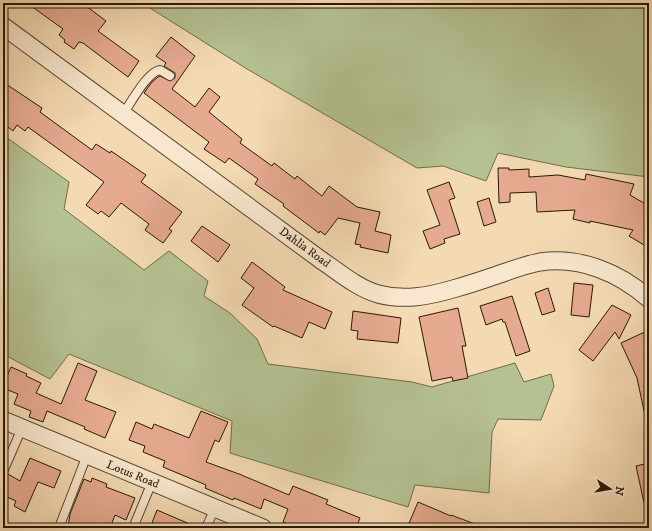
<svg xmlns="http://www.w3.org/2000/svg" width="652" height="531" font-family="'IM FELL DW Pica',serif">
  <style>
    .green { fill: #b5c192; stroke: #6f6d4c }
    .building { fill: #e6aa91; stroke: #291906 }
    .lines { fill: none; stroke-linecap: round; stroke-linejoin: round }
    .lane-casing { stroke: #5c4931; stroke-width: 10 }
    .street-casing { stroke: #5c4931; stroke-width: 19 }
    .lane { stroke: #f8e7ce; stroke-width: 8 }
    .street { stroke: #f8e7ce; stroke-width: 17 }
    .labels { text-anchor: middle; stroke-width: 3.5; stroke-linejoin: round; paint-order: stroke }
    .street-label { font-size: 12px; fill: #291906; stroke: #f8e7ce }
  </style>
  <rect width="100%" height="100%" fill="#f4dab3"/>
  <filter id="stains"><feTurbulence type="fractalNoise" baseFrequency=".005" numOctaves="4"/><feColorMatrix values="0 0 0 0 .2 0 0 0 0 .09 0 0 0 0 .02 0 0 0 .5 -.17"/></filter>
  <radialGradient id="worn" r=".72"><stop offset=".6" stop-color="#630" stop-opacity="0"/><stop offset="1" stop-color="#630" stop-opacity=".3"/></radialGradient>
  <!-- green -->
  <g class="green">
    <path d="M142 3H649V177L566 167 498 153 486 181 443 166 417 168 247 69Z"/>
    <path d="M3 135 69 182 64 209 144 270 169 251 208 281 204 296 230 313 257 339 268 364 412 382 432 387 515 363 524 382 551 374 554 386 541 420 498 419 492 432 489 493 415 485 408 507 230 453 232 421 69 354 50 379 3 354Z"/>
  </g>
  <!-- building -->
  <g class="building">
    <path d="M27 3H82L106 21 98 31 139 61 128 77 83 43 79 42 74 49 64 42 65 40 59 35 63 29Z"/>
    <path d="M171 37 195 56 172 89 195 107 209 88 220 97 209 112 242 139 240 143 272 166 274 163 295 179 297 176 322 196 329 186 357 207 380 212 375 231 391 235 388 253 360 247 361 245 355 244 360 223 338 218 325 235 320 231 319 233 283 206 284 204 255 184 258 179 229 158 225 163 204 149 209 142 144 93 152 82 158 77 160 76 170 81 175 78V73L164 66 166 63 156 56Z"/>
    <path d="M3 82 42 108 40 112 92 150 96 144 110 153 111 151 146 175 141 182 182 212 169 229 172 231 163 243 145 230 149 224 121 203 109 217 101 211 98 214 86 205 104 182 28 127 25 131 17 125 13 131 3 123Z"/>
    <path d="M498 168H509V170L529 169V177L558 175 585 180 586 174 634 184 630 195 649 206V237L644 245 629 236 633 230 590 221V223L573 219 575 210 537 212 536 192 510 193V202L499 203Z"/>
    <path d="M449 182 455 198 449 200 460 234 444 239 445 243 430 249 423 231 440 225 427 190Z"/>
    <path d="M489 198 496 222 484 226 477 202Z"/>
    <path d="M202 226 230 245 218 262 191 241Z"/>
    <path d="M252 262 285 287 283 290 332 312 325 329 309 322 302 338 274 326 273 327 242 305 254 288 241 278Z"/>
    <path d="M574 283 593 285 589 317 571 315Z"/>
    <path d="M548 288 555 311 542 315 535 293Z"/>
    <path d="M512 296 530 351 516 356 505 322H503L502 319 486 325 480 306Z"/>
    <path d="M612 305 631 315 619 339 615 332 593 361 579 350Z"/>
    <path d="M458 308 466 346H462L468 378 453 381 452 377 432 381 419 317Z"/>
    <path d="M353 311 401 318 398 343 357 339 358 331 351 330Z"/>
    <path d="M649 330V410L644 411 637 378 621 343Z"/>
    <path d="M78 363 97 371 85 400 116 412 105 438 84 429 85 427 47 411 43 422 29 417 31 411 14 404 18 394 3 388V385L11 367 27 374 26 376 41 383 36 393 61 404Z"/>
    <path d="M201 411 228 422 219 442 215 440 206 462 239 474 289 495 293 486 328 500 326 504 360 518 356 528H298L283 522 288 509 264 499 261 509 234 498 233 500 205 488 206 485 163 467 165 461 143 452 145 446 129 440 136 422 152 429 154 424 189 438Z"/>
    <path d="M30 458 61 471 54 488 38 482 25 512 14 506 16 501 3 495V477L8 474 20 481Z"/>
    <path d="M649 463V502L644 503 636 466Z"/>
    <path d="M92 478 107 484 106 487 135 498 126 520 115 515 110 528H68L70 514 84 479 91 482Z"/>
    <path d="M418 502 451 516V515L483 527V528H407Z"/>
    <path d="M157 510 199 528H150Z"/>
  </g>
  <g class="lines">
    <!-- lane casing -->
    <g class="lane-casing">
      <g id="lane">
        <path d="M123 114C131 103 147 72 160 70L170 76"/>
        <path d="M3 472 22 428"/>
        <path d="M60 525 87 455"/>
        <path d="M133 528 152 482"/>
        <path d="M206 528 215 508"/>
      </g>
    </g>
    <!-- street casing -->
    <g class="street-casing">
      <g id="street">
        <path d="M3 26 321 260C339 272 357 288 378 294 404 301 429 296 453 289 467 285 480 281 494 276 509 271 524 265 540 262 580 256 620 273 649 299"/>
        <path d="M3 420 263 528"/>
      </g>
    </g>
    <!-- lane -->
    <use href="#lane" class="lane"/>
    <!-- street -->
    <use href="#street" class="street"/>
  </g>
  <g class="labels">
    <!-- street labels -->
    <g class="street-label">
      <text transform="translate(305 247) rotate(36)" y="4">Dahlia Road</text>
      <text transform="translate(133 474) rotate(22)" y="4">Lotus Road</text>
    </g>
  </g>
  <!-- margin -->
  <rect width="652" height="531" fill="none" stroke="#f4dab3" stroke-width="16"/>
  <rect x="4" y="4" width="644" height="523" fill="none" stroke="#291906" stroke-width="2"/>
  <rect x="8" y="8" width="636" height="515" fill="none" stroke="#291906"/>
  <!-- north arrow -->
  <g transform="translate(610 489) rotate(102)" stroke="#f8e7ce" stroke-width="3" paint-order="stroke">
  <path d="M0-3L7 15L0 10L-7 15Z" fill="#291906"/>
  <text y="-6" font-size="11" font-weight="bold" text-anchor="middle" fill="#291906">N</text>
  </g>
  <rect width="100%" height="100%" filter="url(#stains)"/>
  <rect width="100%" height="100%" fill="url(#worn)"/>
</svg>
